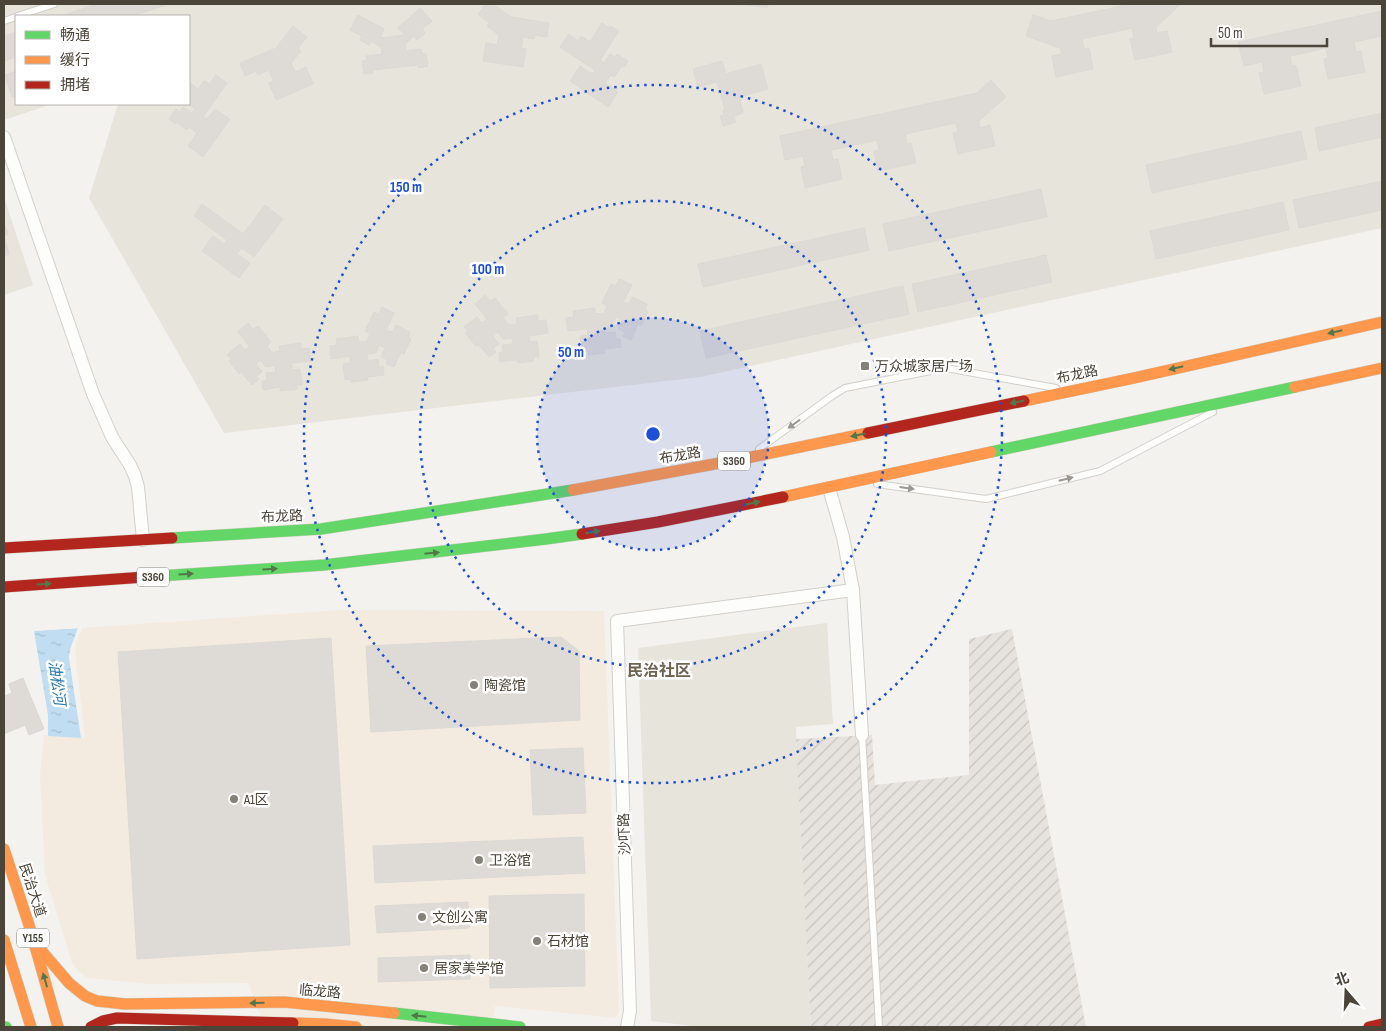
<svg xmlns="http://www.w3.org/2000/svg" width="1386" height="1031" font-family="'Sofia Sans Condensed','Noto Sans SC',sans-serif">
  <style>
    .residential { fill: #e7e4dc }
    .commercial { fill: #f3ebdf }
    .industrial { fill: url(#industrial-furrows) }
    .water { fill: url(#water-ripples) }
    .pier { fill: #f4f2ee }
    .building { fill: #dedbd6; stroke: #dcd9d4 }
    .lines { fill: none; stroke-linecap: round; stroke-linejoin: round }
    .lane-casing { stroke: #d2d0cb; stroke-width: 8 }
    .street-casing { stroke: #d2d0cb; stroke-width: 14 }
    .fast-casing { stroke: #d3cfc5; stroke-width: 12 }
    .slow-casing { stroke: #d3cfc5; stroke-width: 12 }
    .jam-casing { stroke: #d3cfc5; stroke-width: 12 }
    .lane { stroke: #fdfdfc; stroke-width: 6 }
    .street { stroke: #fdfdfc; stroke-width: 12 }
    .fast { stroke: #63d668; stroke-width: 11 }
    .slow { stroke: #ff974d; stroke-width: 11 }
    .jam { stroke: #b3261e; stroke-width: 11 }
    .oneway { fill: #537749 }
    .oneway2 { fill: #9b9791 }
    .ring { fill: none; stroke: #1d4ed8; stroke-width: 2.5; stroke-dasharray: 2.5 5 }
    .poi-dot { fill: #868178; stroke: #fff; stroke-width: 2 }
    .labels { text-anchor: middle; stroke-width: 5; stroke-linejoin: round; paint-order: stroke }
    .shield { fill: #fff; stroke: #817c74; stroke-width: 1 }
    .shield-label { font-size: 12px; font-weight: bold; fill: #4b4439 }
    .poi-label { font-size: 14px; fill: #4b4439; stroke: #fff; text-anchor: start }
    .street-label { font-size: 14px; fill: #4b4439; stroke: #fff }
    .water-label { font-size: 15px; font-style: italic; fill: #2e7ab2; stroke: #fff }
    .quarter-label { font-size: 16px; font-weight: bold; fill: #6e6250; stroke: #fff }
    .centre { fill: #1d4ed8; stroke: #fff; stroke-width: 2.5 }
    .ring-label { font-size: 15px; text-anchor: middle; font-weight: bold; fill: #1d4ed8; stroke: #fff; stroke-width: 5; stroke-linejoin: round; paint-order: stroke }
  </style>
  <defs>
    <pattern id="industrial-furrows" width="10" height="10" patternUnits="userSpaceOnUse" patternTransform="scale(1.25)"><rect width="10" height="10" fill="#e6e2de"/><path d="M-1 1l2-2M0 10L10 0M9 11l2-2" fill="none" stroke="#c7c3bf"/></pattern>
    <pattern id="water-ripples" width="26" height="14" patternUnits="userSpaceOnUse" patternTransform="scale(1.25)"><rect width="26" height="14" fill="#c0ddf1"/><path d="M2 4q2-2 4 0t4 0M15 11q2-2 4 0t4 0" fill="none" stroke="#a6bfcf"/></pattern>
  </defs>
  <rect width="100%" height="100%" fill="#f4f2ee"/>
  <!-- residential -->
  <g class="residential">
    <path d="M4 4H1382V228L700 377 224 433 89 198 118 104H189V16H16V104H52L4 120Z"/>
    <path d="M4 197 33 285 4 295Z"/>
    <path d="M827 623 833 724 796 727 811 1027H700L651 1021 638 648Z"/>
  </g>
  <!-- commercial -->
  <path class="commercial" d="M339 610 604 611 619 1010 616 1018 495 1006 492 1027H265L248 983 148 984 88 978 79 972 72 963 45 875 40 775 44 735 85 738 75 653 76 644 82 628Z"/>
  <!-- industrial -->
  <path class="industrial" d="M1012 629 1086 1027H811L796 739 872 735 875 785 969 775V639Z"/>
  <!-- water -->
  <path class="water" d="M78 628 70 649 69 658 81 738 48 736V715L34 631Z"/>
  <!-- pier -->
  <path class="pier" d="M78 625 81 628 31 631 33 628Z"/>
  <!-- building -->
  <g class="building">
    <path d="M97 4H169L133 16H61Z"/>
    <path d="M486 4H493L511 17 549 23 547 37 535 35 534 39 523 37 521 48 526 49 523 67 483 61 486 43 497 45 499 35 487 26 489 23 478 14Z"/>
    <path d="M735 4H768V7Z"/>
    <path d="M1131 4H1181L1156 27 1157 33 1167 31 1172 52 1135 60 1130 39 1134 38 1132 28 1082 39 1084 49 1089 48 1093 69 1056 77 1052 56 1062 54 1060 48 1026 36 1033 15 1051 21Z"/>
    <path d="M420 8 432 21 422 29 425 33 417 40 414 36 405 44 406 51 421 49 422 54H426L428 66 418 68V65L373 70V73L364 74 362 61 367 60 366 56 382 54 381 47 371 41 369 45 360 40 362 36 350 30 358 15 384 29 380 38 405 35 398 28Z"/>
    <path d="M1382 11V36L1354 42 1356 52 1361 51 1365 72 1328 79 1324 59 1328 58 1326 48 1290 56 1292 66 1296 65 1301 86 1264 94 1259 73 1264 72 1262 62 1244 66 1238 42Z"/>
    <path d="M602 23 609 28 610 26 619 31 600 60 604 63 610 54 615 57 617 54 628 61 624 67 622 66 614 77 611 75 605 83 618 92 608 107 570 81 580 66 592 74 595 70 560 47 569 34 578 41 581 36 590 42Z"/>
    <path d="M293 26 307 37 298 48 301 51 291 63 295 72 306 67 313 84 276 100 269 83 273 81 269 70 258 75 256 71 245 76 240 63 276 48Z"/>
    <path d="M16 32V57L4 61V36Z"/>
    <path d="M722 61 726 74 761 64 768 89 739 97 743 113 734 116 736 122 723 126 720 116 724 115 723 110 725 109 717 82 698 87 693 69Z"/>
    <path d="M16 71V96L12 97 5 75Z"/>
    <path d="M216 75 227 83 203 117 207 119 215 109 230 119 203 157 188 146 197 133 189 127 187 130 176 122 175 124 169 119 176 109 180 112 183 107 191 113 195 109 188 104 189 82 198 89 204 81 209 84Z"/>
    <path d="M991 80 1006 97 979 121 980 128 990 125 995 146 958 154 953 133 958 132 956 123 905 134 907 144 911 143 916 163 878 171 874 151 879 150 877 140 831 150 833 160 838 159 842 179 805 188 801 167 805 166 803 156 785 160 780 136 977 93Z"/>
    <path d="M1382 113V137L1319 151 1315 128Z"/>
    <path d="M1301 131 1307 159 1152 193 1146 165Z"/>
    <path d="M1382 181V210L1299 228 1293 200Z"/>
    <path d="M1041 189 1047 217 889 251 883 224Z"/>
    <path d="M1283 202 1289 230 1156 259 1150 231Z"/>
    <path d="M202 204 243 234 265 205 283 219 254 257 242 248 237 254 250 263 239 278 202 251 213 236 224 244 227 240 194 216Z"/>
    <path d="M4 223 8 234 4 236Z"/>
    <path d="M864 228 869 250 703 287 698 264Z"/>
    <path d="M4 237 9 254 4 256Z"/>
    <path d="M1046 255 1052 282 918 312 912 284Z"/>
    <path d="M619 279 632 285 623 302 629 304 632 297 647 304 645 310 648 311 641 326 638 324 631 340 623 336 625 332 618 329 622 320 616 317 613 325 604 327 605 333 615 332 616 339H620L621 347 604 349 605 353 588 355V351L582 352 580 336 588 335 587 329 568 331 566 318 574 317 573 311 595 308V314L604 313 607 306 602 303 611 284 616 286Z"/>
    <path d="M903 286 909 314 706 358 700 331Z"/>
    <path d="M485 295 490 301 495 298 508 314 503 318 509 325 517 324 516 318 538 315V321L546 320 548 333 529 336 530 342 537 341 539 357H533L534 361 518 363 517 360 500 362 499 353 503 352 502 345 513 344 512 338 503 339 498 332 493 336 499 344 493 348 496 352 489 357 478 344 476 346 465 333 468 331 464 327 477 317 482 323 487 319 475 304Z"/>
    <path d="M382 307 394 313 386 330 392 332 396 325 410 332 408 337 411 339 404 354 401 352 394 367 386 364 388 360 381 357 385 348 379 345 376 353 367 354 368 361 378 359 379 367 383 366 384 375 367 377 368 380 351 382V379L345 380 343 364 351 363 350 356 331 359 330 346 337 345 336 339 358 336 359 342 367 341 370 333 365 331 374 312 379 314Z"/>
    <path d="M248 323 253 329 258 326 271 342 267 346 272 353 280 351 279 346 301 343V349L309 348 311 361 292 363V370L300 369 302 385H296L297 389 280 391V387L263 390 262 381 267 380 266 373 276 372 275 365 266 367 260 360 256 364 262 372 256 376 259 379 252 385 241 372 239 374 229 361 231 359 227 355 240 344 245 350 250 347 238 332Z"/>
    <path d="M561 637 579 651 580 720 371 732 366 646Z"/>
    <path d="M331 638 350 945 137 959 118 652Z"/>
    <path d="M23 678 44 729 29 735 25 725 4 734V696L12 693 9 684Z"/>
    <path d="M583 748 586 813 533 815 530 750Z"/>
    <path d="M583 837 585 873 375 883 373 846Z"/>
    <path d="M584 894 585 986 490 988 489 896Z"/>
    <path d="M468 902 469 928 377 933 375 906Z"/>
    <path d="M470 955V979L378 982V958Z"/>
  </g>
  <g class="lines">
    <!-- lane casing -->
    <g class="lane-casing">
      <g id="lane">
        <path d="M18 16 54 4"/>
        <path d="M4 21 16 17"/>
        <path d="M759 449 832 396 845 388 946 368 1056 388"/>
        <path d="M877 484 986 499 1100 471 1213 412"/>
        <path d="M862 735 879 1027"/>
      </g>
    </g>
    <!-- street casing -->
    <g class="street-casing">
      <g id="street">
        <path d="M4 137 93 394 112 437 130 465 135 476 138 487 143 540"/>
        <path d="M829 488 843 537 853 590 862 735"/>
        <path d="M627 1027 630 1011 617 621 853 590"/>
      </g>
    </g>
    <!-- fast casing -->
    <g class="fast-casing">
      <g id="fast">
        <path d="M991 452 1295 387"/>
        <path d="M172 538 321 529 573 490"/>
        <path d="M159 576 324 565 546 539 582 534"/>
        <path d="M394 1013 520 1027"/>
        <path d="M4 1027H6"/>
      </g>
    </g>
    <!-- slow casing -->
    <g class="slow-casing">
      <g id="slow">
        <path d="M1295 387 1382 368"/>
        <path d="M1024 401 1134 378 1382 322"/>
        <path d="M573 490 747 458 868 433"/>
        <path d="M783 497 991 452"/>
        <path d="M4 849 29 925 58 1027"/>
        <path d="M4 940 31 1027"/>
        <path d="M34 942 69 983 85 996 97 1001 125 1004 284 1002 394 1013"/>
        <path d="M293 1023 325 1024 356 1027"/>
      </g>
    </g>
    <!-- jam casing -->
    <g class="jam-casing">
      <g id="jam">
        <path d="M868 433 1024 401"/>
        <path d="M582 534 658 522 783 497"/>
        <path d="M4 548 172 538"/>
        <path d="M4 587 159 576"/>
        <path d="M91 1027 103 1021 117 1018 293 1023"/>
        <path d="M1369 1027 1382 1024"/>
      </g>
    </g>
    <!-- lane -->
    <use href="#lane" class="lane"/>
    <!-- street -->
    <use href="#street" class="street"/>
    <!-- fast -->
    <use href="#fast" class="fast"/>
    <!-- slow -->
    <use href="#slow" class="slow"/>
    <!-- jam -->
    <use href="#jam" class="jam"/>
  </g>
  <!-- one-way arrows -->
  <defs><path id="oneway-solid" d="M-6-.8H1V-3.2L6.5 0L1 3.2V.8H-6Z" transform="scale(1.25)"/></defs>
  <g class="oneway">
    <use href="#oneway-solid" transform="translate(1335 332) rotate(167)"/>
    <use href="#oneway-solid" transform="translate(1176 368) rotate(167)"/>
    <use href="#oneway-solid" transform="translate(1017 402) rotate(168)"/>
    <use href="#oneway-solid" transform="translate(858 435) rotate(168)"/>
    <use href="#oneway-solid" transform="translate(753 503) rotate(-11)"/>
    <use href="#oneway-solid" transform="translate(593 532) rotate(-9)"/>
    <use href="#oneway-solid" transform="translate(432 553) rotate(-6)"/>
    <use href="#oneway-solid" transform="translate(270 569) rotate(-4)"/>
    <use href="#oneway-solid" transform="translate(186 574) rotate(-4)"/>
    <use href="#oneway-solid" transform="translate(44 584) rotate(-4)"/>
    <use href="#oneway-solid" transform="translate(45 980) rotate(-106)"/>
    <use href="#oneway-solid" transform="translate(257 1003) rotate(179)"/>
    <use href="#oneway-solid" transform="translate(419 1016) rotate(-174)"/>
  </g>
  <g class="oneway2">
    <use href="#oneway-solid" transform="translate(794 424) rotate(144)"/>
    <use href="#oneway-solid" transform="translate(1066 479) rotate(-14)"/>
    <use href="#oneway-solid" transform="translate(907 488) rotate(8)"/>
  </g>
  <!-- distance rings -->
  <circle cx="653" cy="434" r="116" fill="#1d4ed8" fill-opacity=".12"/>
  <g class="ring">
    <circle cx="653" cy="434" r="116"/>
    <circle cx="653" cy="434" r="233"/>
    <circle cx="653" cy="434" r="349"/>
  </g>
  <!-- markers -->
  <g class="poi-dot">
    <rect x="860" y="361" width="10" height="10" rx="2.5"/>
    <circle cx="474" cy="685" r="5"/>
    <circle cx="234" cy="799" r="5"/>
    <circle cx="479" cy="860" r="5"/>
    <circle cx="422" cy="917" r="5"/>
    <circle cx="537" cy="941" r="5"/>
    <circle cx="424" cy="968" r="5"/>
  </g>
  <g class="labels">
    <!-- shield labels -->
    <g class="shield">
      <rect x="718" y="451.5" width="32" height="19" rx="4"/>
      <rect x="137" y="567.5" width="32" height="19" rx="4"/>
      <rect x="17" y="928.5" width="32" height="19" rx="4"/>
    </g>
    <g class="shield-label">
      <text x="734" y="465">S360</text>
      <text x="153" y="581">S360</text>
      <text x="33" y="942">Y155</text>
    </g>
    <!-- poi labels -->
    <g class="poi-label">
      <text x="875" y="371">万众城家居广场</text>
      <text x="484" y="690">陶瓷馆</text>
      <text x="244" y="804">A1区</text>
      <text x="489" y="865">卫浴馆</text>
      <text x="432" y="922">文创公寓</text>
      <text x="547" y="946">石材馆</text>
      <text x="434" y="973">居家美学馆</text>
    </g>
    <!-- street labels -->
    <g class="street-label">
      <text transform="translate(1077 374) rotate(-12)" y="5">布龙路</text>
      <text transform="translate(680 455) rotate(-10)" y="5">布龙路</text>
      <text transform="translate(282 516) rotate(-3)" y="5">布龙路</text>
      <text transform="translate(624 834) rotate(-92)" y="5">沙吓路</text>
      <text transform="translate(33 890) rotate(72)" y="5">民治大道</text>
      <text transform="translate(320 991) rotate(5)" y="5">临龙路</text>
    </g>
    <!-- water labels -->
    <g class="water-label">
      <text transform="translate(57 683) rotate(82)" y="5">油松河</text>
    </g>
    <!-- quarter labels -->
    <g class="quarter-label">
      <text x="659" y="676">民治社区</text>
    </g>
  </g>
  <circle cx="653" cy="434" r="8" class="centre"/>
  <g class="ring-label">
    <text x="406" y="192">150 m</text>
    <text x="488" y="274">100 m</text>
    <text x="571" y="357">50 m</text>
  </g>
  <!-- border -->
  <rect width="1386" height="1031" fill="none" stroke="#4b4439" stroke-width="10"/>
  <!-- legend -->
  <rect x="15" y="15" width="175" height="90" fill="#ffffff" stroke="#b7b4b0"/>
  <rect x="25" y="31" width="25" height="8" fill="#63d668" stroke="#b7b4b0"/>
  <text x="60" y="40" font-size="15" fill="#4b4439">畅通</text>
  <rect x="25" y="56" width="25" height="8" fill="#ff974d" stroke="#b7b4b0"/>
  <text x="60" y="65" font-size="15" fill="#4b4439">缓行</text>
  <rect x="25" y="81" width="25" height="8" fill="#b3261e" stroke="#b7b4b0"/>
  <text x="60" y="90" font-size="15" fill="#4b4439">拥堵</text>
  <!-- north arrow -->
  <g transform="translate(1346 991) rotate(341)" stroke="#ffffff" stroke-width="4" paint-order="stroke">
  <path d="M0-4L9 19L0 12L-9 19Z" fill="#4b4439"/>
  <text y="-8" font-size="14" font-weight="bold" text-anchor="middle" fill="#4b4439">北</text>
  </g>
  <!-- scale -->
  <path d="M1211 38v8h116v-8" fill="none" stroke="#4b4439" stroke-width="2.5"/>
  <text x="1218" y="38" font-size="15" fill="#4b4439" stroke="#ffffff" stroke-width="4" paint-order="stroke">50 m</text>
</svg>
